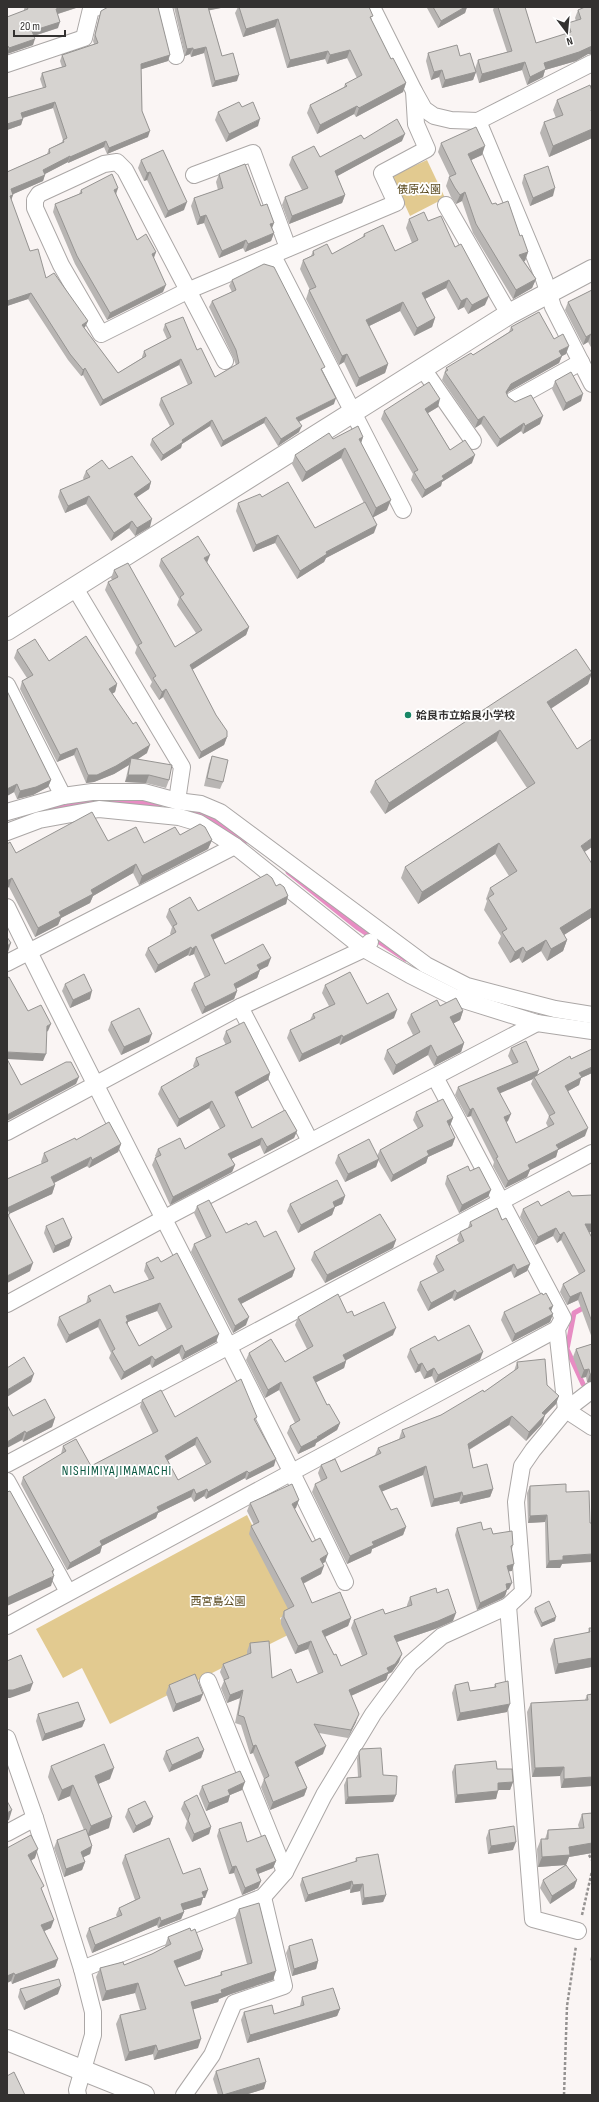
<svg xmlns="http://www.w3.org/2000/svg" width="599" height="2102" font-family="'Sofia Sans Condensed','Noto Sans JP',sans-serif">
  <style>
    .green { fill: #e2ca90 }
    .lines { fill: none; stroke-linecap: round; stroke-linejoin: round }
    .stream { stroke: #e78cc3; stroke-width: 5 }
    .minor-casing { stroke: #aba7a6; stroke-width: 18 }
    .tertiary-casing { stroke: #aba7a6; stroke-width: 22 }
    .path { stroke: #959291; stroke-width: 2.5; stroke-dasharray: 3 2; stroke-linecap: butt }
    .minor { stroke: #fff; stroke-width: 16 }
    .tertiary { stroke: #fff; stroke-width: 20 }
    .wall { fill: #b8b5b3; fill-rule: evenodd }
    .shaded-wall { fill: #969492 }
    .building { fill: #d6d3d0; stroke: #969492; fill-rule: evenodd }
    .poi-dot { fill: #188766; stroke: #fff; stroke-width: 1.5 }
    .labels { text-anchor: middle; stroke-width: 3.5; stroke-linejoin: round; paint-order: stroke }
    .park-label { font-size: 11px; fill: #59491e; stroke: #fff }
    .poi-label { font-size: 11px; font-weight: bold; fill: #333130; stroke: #fff; text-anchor: start }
    .quarter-label { font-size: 13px; letter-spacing: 1px; fill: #085740; stroke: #fff }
  </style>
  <rect width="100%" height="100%" fill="#faf5f4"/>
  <!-- green -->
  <g class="green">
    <path d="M427 160 445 198 410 216 392 176Z"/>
    <path d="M247 1515 295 1610 280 1618 288 1635 110 1724 82 1668 63 1678 36 1629Z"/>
  </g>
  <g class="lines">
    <!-- stream -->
    <g class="stream">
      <path d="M50 808 90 800 161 804"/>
      <path d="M180 809 207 817 246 841"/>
      <path d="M288 872 358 928 405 959"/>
      <path d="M583 1384 567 1349 574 1313 592 1303"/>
    </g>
    <!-- minor casing -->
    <g class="minor-casing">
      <g id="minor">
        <path d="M164 7 176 56"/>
        <path d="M372 7 414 91 424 109 434 116 451 120 478 121 592 63"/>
        <path d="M7 64 84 38 91 9 99 7"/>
        <path d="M478 121 544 279 553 307 592 384"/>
        <path d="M194 175 253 153 288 248"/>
        <path d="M446 205 509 314"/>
        <path d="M273 256 403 510"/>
        <path d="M225 361 125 170 117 162 104 164 39 194 35 200V208L61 265 101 334 187 291 396 203 382 173 427 149 416 124 414 91"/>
        <path d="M423 369 473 441"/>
        <path d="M513 400 581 362"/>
        <path d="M75 588 182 767 177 801"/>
        <path d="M7 685 63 796"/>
        <path d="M7 812 63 796 92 792H144L177 801 201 804 220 812 426 965 467 986 555 1009 592 1015"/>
        <path d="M7 832 39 820 99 809 179 817 199 823 235 846 364 949 410 975 454 997 537 1023 592 1031"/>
        <path d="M7 907C117 1133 237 1355 345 1582"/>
        <path d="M7 963 235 846"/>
        <path d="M240 1007 310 1141"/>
        <path d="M435 1077 563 1318 557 1329 566 1410 592 1427"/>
        <path d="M7 1132 240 1007 364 949 370 942"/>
        <path d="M7 1304 163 1219 537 1023"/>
        <path d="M7 1464 592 1153"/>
        <path d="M7 1481 68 1592"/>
        <path d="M508 1606 533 1919 578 1931"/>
        <path d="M7 1626 557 1329"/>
        <path d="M208 1681 285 1872"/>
        <path d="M7 1738 35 1818 82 1969 93 2012V2035L77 2090 78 2095"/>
        <path d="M7 1833 35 1818"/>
        <path d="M82 1969 263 1897 285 1872 324 1795 373 1714 410 1664 442 1636 508 1606 523 1592 516 1502 522 1466 533 1450 566 1410 592 1390"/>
        <path d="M184 2095 212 2055 234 2003 284 1986 263 1897"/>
      </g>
    </g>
    <!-- tertiary casing -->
    <g class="tertiary-casing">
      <g id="tertiary">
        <path d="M7 630 509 314 592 270"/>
        <path d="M7 2040 144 2095"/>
      </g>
    </g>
    <!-- path -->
    <g class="path">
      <path d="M589 1855 592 1860"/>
      <path d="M582 1915 592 1871"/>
      <path d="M564 2095 567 2006 576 1946"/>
    </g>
    <!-- minor -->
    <use href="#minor" class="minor"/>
    <!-- tertiary -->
    <use href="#tertiary" class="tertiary"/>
  </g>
  <!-- wall -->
  <g class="wall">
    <path d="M25 7H79L58 14V28L34 36 33 45 7 54V17L24 11V9Z"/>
    <path d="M107 7H158L168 61 141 69 142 111 148 137 107 154 104 147 68 163V162L45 174 43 181 13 194 11 200 30 251 46 278 88 321 85 327 84 328 118 373 142 358V357L144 351 167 339 163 330 165 324 197 350 215 377 236 365 233 357 209 307 212 301 232 292 229 286 232 280 323 372 334 404 299 422V432L278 446 264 423 221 447 210 426 182 444 181 448 161 461 150 445 152 439 170 426 159 405 161 398 188 385 179 365 100 406 83 375 81 376 68 360 28 299 7 306V172L47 154 49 149 62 142 63 140 53 108 23 118 21 125 7 130V98L43 88 40 79 42 73 62 67 60 61 62 55 94 44 93 41 99 17 101 11 107 8Z"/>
    <path d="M174 7H226L209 10 222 56 237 81 212 87 204 53 191 57 190 54 185 56Z"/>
    <path d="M238 7H369L372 21 391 59 406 83 403 92 356 117 354 114 317 134 307 113 310 105 344 87 345 84 357 78 347 58 327 64 325 59 287 68 275 27 243 37 235 13Z"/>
    <path d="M427 7H467L465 13 438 28 427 8Z"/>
    <path d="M494 7H525L536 43 566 34 565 32 568 23 576 21 575 18 578 10 585 7 588 54 576 61 545 70 543 77 527 85 522 70 479 83 475 69 478 60 507 52 493 10Z"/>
    <path d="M428 53 460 56 476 72 473 80 442 88 439 77 431 80 426 61Z"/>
    <path d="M592 91V138L549 157 540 133 544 122 556 118 553 110 557 100Z"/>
    <path d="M218 112 258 126 226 142 215 120Z"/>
    <path d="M364 139 402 141 337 176 345 195 342 203 289 224 282 205 285 197 302 190 289 165 292 157H320Z"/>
    <path d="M441 143 482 155 471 160 492 204 497 205 520 236 528 252 525 261H524L536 279 532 288 513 299 473 233 462 201 456 204 451 197 446 186 449 177H450L438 152Z"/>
    <path d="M141 160 184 210 165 218 147 180 144 181 138 168Z"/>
    <path d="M219 174 261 206 274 233 271 241 245 252 243 248 219 258 204 223 197 225 191 206 194 198 218 190 216 182Z"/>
    <path d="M524 175 553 196 530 206 522 183Z"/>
    <path d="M118 188 116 195 137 240 156 252 154 258 163 292 107 320 75 264 53 212 55 204 79 194 81 190Z"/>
    <path d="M409 219 428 221 455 247 485 305 468 314 464 307 458 310 446 288 425 299 435 318 432 327 414 336 400 311 369 326 388 364 385 373 356 387 344 362 339 365 306 299 309 290H310L300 269 303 260 311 256 313 251 332 254 362 238 364 234 395 251 412 243 406 228Z"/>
    <path d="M592 290V349L588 342 583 345 565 310 568 302Z"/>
    <path d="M511 327 554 339 566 354 562 356 559 363 508 392 507 394 508 397 540 424 523 434 521 431 497 447 481 424 475 428 442 380 446 368 473 355 509 332Z"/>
    <path d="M555 381 581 401 563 411 552 389Z"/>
    <path d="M438 407 428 413 450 450 472 463 442 482 441 486 422 498 411 480 413 474 381 419 384 411Z"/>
    <path d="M363 437 361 443 387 510 373 517 374 533 326 558 324 562 297 579 275 543 253 552 236 511 238 503 262 497 315 528 364 503 341 458 302 482 292 464 295 455 333 439Z"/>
    <path d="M109 469 151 482 149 489 137 497 150 527 135 536 129 528 111 541 86 504 65 513 58 497 60 490 84 480 83 478 86 471Z"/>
    <path d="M161 559 207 563 249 627 246 635 192 670 227 737 224 745 199 759 163 697 159 700 150 686 152 682 135 653 137 647 105 590 108 582 112 580 111 578 114 570 175 647 196 633 177 605 179 599 159 566Z"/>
    <path d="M17 650 117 684 115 692 112 694 147 753 138 759 169 780 166 788 146 783 125 782 129 765 114 774 94 782 86 783 74 755 57 762 20 689 22 681 27 678 14 658Z"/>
    <path d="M588 684 551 708 584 852 592 917 564 935 567 940 563 951 547 961 541 951 522 963 519 958 510 963 498 943 501 936 484 910 487 901 486 899 490 888 509 876 495 854 418 904 401 878 405 867 527 788 496 741 385 814 370 792 375 781Z"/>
    <path d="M7 691 51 780 48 787 33 795 17 799 14 792 7 796Z"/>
    <path d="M212 756 223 782 220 789 204 786 209 764Z"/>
    <path d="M180 835 212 840 208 849 139 885 133 873 93 896 90 903 61 918 58 925 35 937 9 887 7 888V844L16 853 108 841 144 843Z"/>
    <path d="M276 886 288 896 286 904 213 940 225 964 268 966 260 970 257 978 236 989 237 991 234 999 202 1014 191 990 194 983 205 978 194 954 189 956 188 955 155 973 145 955 148 948 171 935 170 934 172 927 166 917 169 909 198 911Z"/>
    <path d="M65 984 90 999 70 1008 62 991Z"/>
    <path d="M325 985 367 1004 394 1018 340 1045 339 1043 299 1062 287 1038 290 1030 310 1020 313 1014 329 1006 322 993Z"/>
    <path d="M440 1006 463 1011 460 1020 453 1023 464 1043 461 1052 434 1066 428 1055 393 1075 384 1059 387 1050 413 1035 407 1023 411 1014Z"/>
    <path d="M111 1022 149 1042 121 1055 108 1030Z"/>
    <path d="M226 1031 270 1073 268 1080 237 1097 252 1128 297 1131 294 1138 264 1154 260 1145 231 1159 235 1165 232 1172 170 1205 152 1165 155 1158 156 1157 155 1156 158 1149H185L220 1129 209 1108 177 1127 158 1094 161 1087 194 1068 193 1066 196 1058 226 1045 223 1039Z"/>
    <path d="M511 1048 537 1075 592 1049V1073L581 1078 579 1085 568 1091 585 1136 558 1150 556 1157 530 1170 527 1177 505 1188 493 1166 494 1162 471 1116 467 1117 455 1095 458 1087 513 1065 508 1056ZM533 1079 531 1084 549 1116 546 1123 548 1127 516 1143 506 1122 508 1121 499 1093Z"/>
    <path d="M416 1112 453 1118 449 1126 455 1138 452 1146 428 1157 426 1163 391 1182 378 1160 376 1167 345 1182 335 1163 338 1155 377 1156 380 1150 418 1129 413 1120Z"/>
    <path d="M76 1140 121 1144 118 1152 89 1168 87 1166 54 1183 55 1185 52 1194 10 1213 9 1217 30 1271 7 1283V1179L42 1164 41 1162 44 1153Z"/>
    <path d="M470 1171 488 1197 459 1213 445 1184 447 1176Z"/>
    <path d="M592 1195V1232H589L592 1238V1338L578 1300 567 1305 560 1292 563 1284 579 1274 561 1240 557 1243 553 1236 535 1245 520 1217 523 1209 541 1206 572 1196Z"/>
    <path d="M345 1196 342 1204 335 1207 332 1215 298 1233 287 1211 290 1204Z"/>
    <path d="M197 1206 226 1233 248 1225 264 1237 295 1269 292 1277 241 1304 246 1325 233 1333 191 1252 194 1244 206 1238 194 1213Z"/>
    <path d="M502 1220 530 1264 527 1271 514 1278 511 1271 454 1301 452 1298 428 1311 417 1290 420 1282 438 1273 433 1264 436 1256 459 1243 457 1240 460 1232 468 1228 470 1222Z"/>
    <path d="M46 1226 72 1238 69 1246 53 1253 44 1233Z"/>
    <path d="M396 1240 393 1248 325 1283 311 1260 314 1252Z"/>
    <path d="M161 1262 216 1342 182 1360 179 1353 152 1368 150 1364 121 1380 109 1358 111 1353 98 1327 66 1343 57 1325 59 1317 86 1304 88 1296 114 1293 149 1280 144 1271 146 1263ZM157 1311 167 1330 139 1346 127 1325 128 1322Z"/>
    <path d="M504 1312 553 1314 550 1322 512 1342 501 1320Z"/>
    <path d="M347 1313 354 1316 393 1335 346 1360V1361L344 1368 316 1382 327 1405 340 1423 337 1430 316 1443 315 1446 298 1454 287 1433 290 1426 295 1423 279 1390 265 1398 246 1360 249 1353 285 1362 307 1349 295 1325 298 1317Z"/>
    <path d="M438 1341 480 1360 435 1383 432 1376 424 1379 420 1371 415 1373 407 1357 410 1349Z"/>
    <path d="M592 1344V1382H587L586 1377 581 1378 573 1357 576 1349Z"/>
    <path d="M517 1362 547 1385 556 1404 545 1415 542 1424 526 1441 509 1425 469 1450 473 1468 493 1489 490 1497 460 1504 459 1501 431 1507 423 1475 382 1491 391 1510 406 1527 403 1535 372 1549 371 1553 347 1564 312 1492 315 1484 321 1481 318 1473 321 1465 341 1472 375 1455 378 1448 399 1439 402 1430 441 1415 484 1392 514 1371Z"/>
    <path d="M142 1400 175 1417H257L255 1422 274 1466 246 1480 245 1478 206 1499 204 1496 194 1502 191 1497 158 1513 156 1518 102 1546 100 1553 67 1570 21 1484 23 1477 61 1454 63 1446 91 1466 153 1434 140 1407ZM195 1445 206 1465 178 1480 168 1460Z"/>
    <path d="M13 1416 55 1418 52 1427 23 1442Z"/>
    <path d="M530 1486 566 1492 562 1564 560 1568H546L545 1522 528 1523 527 1493Z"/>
    <path d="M250 1503 296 1508 294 1509 312 1542 325 1562 323 1563 321 1574 303 1584 312 1603 351 1618 348 1626 325 1637 334 1655 341 1666 362 1656 351 1628 354 1620 385 1614 407 1607V1605L410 1597 437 1593 453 1621 435 1629 397 1642 399 1662 392 1672 388 1674 386 1680 351 1696 356 1722 348 1738 319 1733 323 1754 298 1767 307 1788 304 1796 270 1810 261 1787 264 1779 253 1753 250 1754 241 1725 235 1723 240 1698 227 1703 221 1688 224 1681 220 1672 223 1664 247 1655V1651L250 1643 272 1678 297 1683 318 1674 308 1649 295 1654 281 1624V1619L284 1611 288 1609 249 1534 251 1526 254 1525 247 1511Z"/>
    <path d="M457 1528 483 1530 493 1534 513 1545 512 1549V1571H509V1589L507 1590 505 1596 503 1598 477 1610 455 1535Z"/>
    <path d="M535 1608 555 1621 541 1627 534 1612Z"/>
    <path d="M589 1628H592V1669H591V1667L555 1674 550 1649 554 1639 588 1633Z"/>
    <path d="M495 1684 507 1712 457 1721 452 1693 455 1685 470 1691 494 1687Z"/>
    <path d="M169 1685 203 1694 200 1701 173 1712 166 1693Z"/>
    <path d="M592 1694V1786L561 1788 560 1776 532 1777 527 1712 531 1703 585 1700 587 1695Z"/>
    <path d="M38 1714 85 1720 82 1727 42 1741 36 1721Z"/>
    <path d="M204 1750 201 1758 169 1772 163 1759 166 1751Z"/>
    <path d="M359 1752 383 1775 396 1795 393 1802 345 1804 344 1785 347 1778 358 1777 357 1759Z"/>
    <path d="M455 1765 497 1769 513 1782 510 1790H498L496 1799 455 1803 452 1772Z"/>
    <path d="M51 1766 110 1779 98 1784 109 1828 89 1836 92 1846 90 1854 83 1857 85 1862 82 1870 64 1877 54 1848 57 1840 84 1830 70 1796 58 1801 48 1777Z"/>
    <path d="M202 1786 242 1790 230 1795 228 1802 206 1811 199 1794Z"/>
    <path d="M184 1802 211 1827 209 1834 192 1842 185 1828 187 1821 181 1809Z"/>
    <path d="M128 1809 153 1817 150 1825 133 1833 125 1817Z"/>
    <path d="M592 1813V1853L569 1857 566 1865 577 1880 574 1888 550 1904 540 1888 543 1880 565 1865 538 1867 537 1849 541 1839H545L548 1830 579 1828 578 1825 582 1814Z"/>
    <path d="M219 1829 247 1842 276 1861 273 1868 258 1874 261 1881 258 1888 242 1895 234 1873 229 1874 217 1836Z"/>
    <path d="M489 1830 513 1850 488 1854 486 1838Z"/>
    <path d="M7 1848 35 1858 31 1861 42 1890 51 1928 44 1931 58 1959 55 1967 12 1984 11 1981 7 1983Z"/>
    <path d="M125 1855 183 1874 205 1898H203L201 1905 183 1910 184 1912 181 1919 158 1928 157 1925 92 1953 86 1936 89 1928 117 1917 116 1915 119 1908 135 1900 122 1863Z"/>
    <path d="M356 1858 386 1895 383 1902 362 1905 360 1891 350 1893V1889L305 1902 300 1885 302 1878 355 1862Z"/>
    <path d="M239 1909 273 1980 231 1994 219 1999 218 2002 193 2009 198 2048 154 2060 153 2054 125 2061 116 2024 120 2015 140 2010 135 1993 102 2001 96 1977 100 1968 124 1965 152 1954 165 1947V1946L168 1937 191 1931 203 1950 200 1959 177 1968 185 1986 220 1975 221 1972 247 1964 235 1918Z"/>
    <path d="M289 1946 318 1961 316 1969 292 1976 286 1953Z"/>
    <path d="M592 1953V1961L590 1960Z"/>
    <path d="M20 1989 58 1994 24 2010 18 1997Z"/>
    <path d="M302 1997 340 2009 337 2016 247 2043 241 2020 244 2012 274 2014 300 2006Z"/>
    <path d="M216 2071 264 2089 245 2095H218L213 2079Z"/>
  </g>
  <!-- shaded-wall -->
  <g class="shaded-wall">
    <path d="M62 7H79L54 15 56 9Z"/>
    <path d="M207 7H226L206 11Z"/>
    <path d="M465 7H467L465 13 438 28 441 21Z"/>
    <path d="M278 19 275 27 243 37 246 29Z"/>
    <path d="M60 22 58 28 30 37 32 31Z"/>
    <path d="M35 39 33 45 7 54 9 48Z"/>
    <path d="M592 46V54H588L576 61 545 70 543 77 527 85 530 77 544 63Z"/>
    <path d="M206 47 204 53 191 57 193 50Z"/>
    <path d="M193 48 190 54 185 56 187 49Z"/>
    <path d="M350 50 347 58 327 64 330 55Z"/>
    <path d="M328 51 325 59 287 68 290 60Z"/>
    <path d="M170 55 168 61 139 70 141 64Z"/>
    <path d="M525 62 522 70 479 83 482 74Z"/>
    <path d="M442 70 439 77 431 80 434 72Z"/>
    <path d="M476 72 473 80 442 88 445 80Z"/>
    <path d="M239 75 237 81 212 87 215 81Z"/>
    <path d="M406 83 403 92 356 117 359 108Z"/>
    <path d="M55 102 53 108 19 119 21 113Z"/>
    <path d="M357 106 354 114 317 134 320 125Z"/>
    <path d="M23 119 21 125 7 130V124Z"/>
    <path d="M260 119 258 126 226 142 229 134Z"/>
    <path d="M592 129V138L549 157 553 146Z"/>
    <path d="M150 131 148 137 107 154 109 148Z"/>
    <path d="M405 134 402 141 332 179 335 171Z"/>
    <path d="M106 141 104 147 68 163 70 157Z"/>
    <path d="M485 146 482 155 465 163 468 154Z"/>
    <path d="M70 156 68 162 41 176 43 170Z"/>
    <path d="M150 172 147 180 144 181 147 173Z"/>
    <path d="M45 175 43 181 9 196 11 189Z"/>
    <path d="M118 188 115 195 114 190Z"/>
    <path d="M555 188 553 196 530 206 533 198Z"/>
    <path d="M465 192 462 201 456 204 460 195Z"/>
    <path d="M13 195 11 201 10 196Z"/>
    <path d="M345 195 342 203 289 224 292 216Z"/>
    <path d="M187 202 184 210 165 218 168 211Z"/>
    <path d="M206 215 204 223 197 225 200 217Z"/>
    <path d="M274 223 271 231 270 224Z"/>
    <path d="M274 233 271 241 245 252 248 244Z"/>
    <path d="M246 240 243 248 219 258 222 251Z"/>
    <path d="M156 252 153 259 152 254Z"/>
    <path d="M528 252 525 261 516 264 519 255Z"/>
    <path d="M536 279 532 288 513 299 516 290Z"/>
    <path d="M449 280 446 288 419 302 422 293Z"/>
    <path d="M166 285 163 292 107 320 110 313Z"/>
    <path d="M31 293 28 299 7 306V301Z"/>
    <path d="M489 296 485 305 468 314 472 305Z"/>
    <path d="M467 298 464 307 458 310 461 301Z"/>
    <path d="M403 302 400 311 363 329 366 320Z"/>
    <path d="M435 318 432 327 414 336 417 328Z"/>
    <path d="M88 321 85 327 79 331 82 325Z"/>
    <path d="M591 334 588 342 583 345 586 337Z"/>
    <path d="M569 346 566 354 562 356 559 363 508 392 504 400 506 392 511 384 559 351Z"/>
    <path d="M347 354 344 362 339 365 342 356Z"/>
    <path d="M181 359 179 365 100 406 103 400Z"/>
    <path d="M388 364 385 373 356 387 359 378Z"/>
    <path d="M85 368 83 375 81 376 83 370Z"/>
    <path d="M583 394 581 401 563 411 566 403Z"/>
    <path d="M336 398 334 404 294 424 296 418Z"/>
    <path d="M440 399 438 407 423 416 425 409Z"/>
    <path d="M484 416 481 424 475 428 478 420Z"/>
    <path d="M543 416 540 424 523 434 525 426Z"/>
    <path d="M266 417 264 423 221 447 223 441Z"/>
    <path d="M212 420 210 426 182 444 181 448 161 461 163 455 182 440Z"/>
    <path d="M524 423 521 431 497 447 500 439Z"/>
    <path d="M302 426 299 432 278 446 281 439Z"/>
    <path d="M363 437 360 446 359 439Z"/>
    <path d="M345 448 341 458 302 482 306 472Z"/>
    <path d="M475 455 472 463 442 482 441 486 422 498 425 490 442 476Z"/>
    <path d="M151 482 149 489 131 501 134 494Z"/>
    <path d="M89 496 86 504 65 513 68 506Z"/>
    <path d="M391 500 387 510 372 518 376 508Z"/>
    <path d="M152 519 150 527 135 536 137 528Z"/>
    <path d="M132 521 129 528 111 541 114 533Z"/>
    <path d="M377 525 374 533 326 558 324 562 297 579 300 571 326 552Z"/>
    <path d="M278 535 275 543 253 552 256 545Z"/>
    <path d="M210 555 207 563 204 558Z"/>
    <path d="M249 627 246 635 187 673 190 665Z"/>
    <path d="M592 673 588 684 543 714 547 702Z"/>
    <path d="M117 684 115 692 106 697 109 689Z"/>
    <path d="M166 689 163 697 159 700 162 692Z"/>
    <path d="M500 730 496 741 385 814 389 803Z"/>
    <path d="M227 737 224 745 199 759 201 752Z"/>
    <path d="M150 745 147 753 130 764 131 758 129 765 114 774 94 782 86 783 88 775Z"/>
    <path d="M77 748 74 755 57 762 60 755Z"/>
    <path d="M128 775H149L146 783 125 782Z"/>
    <path d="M51 780 48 787 33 795 17 799 20 791Z"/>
    <path d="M17 784 14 792 7 796V789Z"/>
    <path d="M592 838V847L577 857 581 846Z"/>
    <path d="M212 840 208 849 139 885 142 876Z"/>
    <path d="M499 843 495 854 418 904 422 892Z"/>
    <path d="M136 864 133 873 93 896 90 903 61 918 58 925 35 937 38 928 59 912 91 890Z"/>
    <path d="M12 878 9 887 7 888V881Z"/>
    <path d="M288 896 286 904 208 942 211 935Z"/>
    <path d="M592 908V917L556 940 560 928Z"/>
    <path d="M546 940 541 951 522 963 526 952Z"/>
    <path d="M567 940 563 951 547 961 551 949Z"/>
    <path d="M11 943 8 952H7V946Z"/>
    <path d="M196 946 194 954 189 956 192 949Z"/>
    <path d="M191 947 188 955 155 973 158 965Z"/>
    <path d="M523 947 519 958 510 963 515 952Z"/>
    <path d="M271 958 268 966 254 973 257 965Z"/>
    <path d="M260 970 257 978 231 991 234 984Z"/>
    <path d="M92 991 90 999 70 1008 73 1000Z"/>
    <path d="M237 991 234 999 202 1014 205 1007Z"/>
    <path d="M397 1010 394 1018 340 1045 343 1037Z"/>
    <path d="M463 1011 460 1020 447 1027 450 1017Z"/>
    <path d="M51 1024 48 1031 44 1033 47 1026Z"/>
    <path d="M152 1034 149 1042 121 1055 124 1047Z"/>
    <path d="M342 1035 339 1043 299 1062 302 1054Z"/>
    <path d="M464 1043 461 1052 434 1066 437 1057Z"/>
    <path d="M431 1045 428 1055 393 1075 396 1065Z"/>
    <path d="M7 1052 46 1054 43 1061 7 1059Z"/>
    <path d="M592 1067V1073L581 1078 579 1085 563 1094 565 1086 579 1073Z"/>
    <path d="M539 1070 536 1078 534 1077 533 1079 494 1096 497 1088Z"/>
    <path d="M270 1073 268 1080 232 1100 235 1092Z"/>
    <path d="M79 1077 76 1084 7 1121V1115Z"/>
    <path d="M212 1101 209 1108 177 1127 179 1119Z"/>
    <path d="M473 1108 471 1116 467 1117 470 1110Z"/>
    <path d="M511 1114 508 1121 501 1125 504 1117Z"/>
    <path d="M453 1118 450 1126 444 1129 447 1121Z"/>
    <path d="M588 1128 585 1136 558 1150 556 1157 530 1170 527 1177 505 1188 508 1181 528 1165 556 1145Z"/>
    <path d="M297 1131 294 1138 264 1154 267 1147Z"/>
    <path d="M262 1138 260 1145 225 1162 228 1154Z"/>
    <path d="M455 1138 452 1146 428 1157 426 1163 391 1182 393 1175 427 1151Z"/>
    <path d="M121 1144 118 1152 89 1168 92 1160Z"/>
    <path d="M91 1157 87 1166 48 1186 51 1177Z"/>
    <path d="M379 1159 376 1167 345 1182 348 1174Z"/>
    <path d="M235 1165 232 1172 170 1205 173 1197Z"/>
    <path d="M55 1185 52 1194 7 1215V1208Z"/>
    <path d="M491 1190 488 1197 459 1213 462 1205Z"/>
    <path d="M345 1196 342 1204 335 1207 332 1215 298 1233 301 1225 333 1202Z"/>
    <path d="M585 1224H592V1232L582 1233Z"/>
    <path d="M556 1228 553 1236 535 1245 538 1237Z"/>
    <path d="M564 1232 561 1240 557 1243 560 1235Z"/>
    <path d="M72 1238 69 1246 53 1253 55 1246Z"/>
    <path d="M396 1240 393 1248 325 1283 327 1275Z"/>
    <path d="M33 1263 30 1271 7 1283V1276Z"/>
    <path d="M514 1264 511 1271 454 1301 457 1293Z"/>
    <path d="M530 1264 527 1271 514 1278 517 1270Z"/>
    <path d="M295 1269 292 1277 235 1307 238 1299Z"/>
    <path d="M455 1290 452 1298 428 1311 431 1303Z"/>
    <path d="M581 1292 578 1300 567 1305 570 1297Z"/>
    <path d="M160 1303 157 1311 128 1322 126 1328V1316Z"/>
    <path d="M553 1306 550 1314 549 1308Z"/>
    <path d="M553 1314 550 1322 512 1342 515 1334Z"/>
    <path d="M249 1317 246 1325 233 1333 235 1326Z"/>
    <path d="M100 1319 98 1327 66 1343 69 1335Z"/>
    <path d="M396 1328 393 1335 341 1363 343 1355Z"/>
    <path d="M219 1334 216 1342 182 1360 185 1352Z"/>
    <path d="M182 1345 179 1353 152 1368 155 1360Z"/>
    <path d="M483 1352 480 1360 435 1383 438 1375Z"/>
    <path d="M152 1356 150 1364 121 1380 124 1372Z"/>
    <path d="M346 1361 344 1368 311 1385 313 1377Z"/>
    <path d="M422 1363 420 1371 415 1373 418 1365Z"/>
    <path d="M434 1368 432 1376 424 1379 427 1372Z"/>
    <path d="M589 1369 586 1377 581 1378 584 1370Z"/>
    <path d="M34 1374 31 1382 7 1397V1390Z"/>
    <path d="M590 1374H592V1382H587Z"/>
    <path d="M281 1382 279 1390 265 1398 268 1390Z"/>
    <path d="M559 1396 556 1404 539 1421 542 1413Z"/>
    <path d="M545 1415 542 1424 526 1441 529 1432Z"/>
    <path d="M512 1416 509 1425 465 1452 468 1444Z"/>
    <path d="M55 1418 52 1427 23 1442 26 1433Z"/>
    <path d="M340 1423 337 1430 316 1443 315 1446 298 1454 301 1447Z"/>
    <path d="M25 1431 22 1440 7 1448V1442Z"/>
    <path d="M197 1437 195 1445 163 1463 165 1456Z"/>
    <path d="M276 1459 274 1466 246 1480 249 1473Z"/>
    <path d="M426 1466 423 1475 376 1494 379 1486Z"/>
    <path d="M247 1471 245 1478 206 1499 208 1492Z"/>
    <path d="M194 1489 191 1497 158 1513 156 1518 102 1546 100 1553 67 1570 70 1563 100 1541 157 1507Z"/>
    <path d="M207 1489 204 1496 194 1502 196 1494Z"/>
    <path d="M493 1489 490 1497 460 1504 463 1496Z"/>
    <path d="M462 1492 459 1501 431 1507 434 1499Z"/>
    <path d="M299 1500 296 1508 289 1512 292 1504Z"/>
    <path d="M547 1515 545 1522 528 1523 530 1516Z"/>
    <path d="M406 1527 403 1535 372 1549 371 1553 347 1564 350 1556 372 1542Z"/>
    <path d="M328 1554 325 1562 318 1567 320 1559Z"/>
    <path d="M592 1554V1562L562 1564 560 1568H546L549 1561 563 1556Z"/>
    <path d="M514 1564 512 1571 504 1572 507 1566Z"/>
    <path d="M324 1566 321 1574 298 1586 301 1578Z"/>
    <path d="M54 1570 51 1578 54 1576 51 1586 7 1606V1598Z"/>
    <path d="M512 1583 509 1589 507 1590 505 1596 503 1598 477 1610 480 1603 506 1584Z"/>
    <path d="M456 1613 453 1621 435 1629 391 1644 394 1636Z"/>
    <path d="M556 1617 555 1621 541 1627 542 1623Z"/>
    <path d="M351 1618 348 1626 320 1639 322 1631Z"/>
    <path d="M311 1641 308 1649 295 1654 298 1646Z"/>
    <path d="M402 1654 399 1662 392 1672 388 1674 386 1680 346 1698 349 1690 387 1668Z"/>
    <path d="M592 1658V1663L591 1667 555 1674 558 1664Z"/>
    <path d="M33 1683 30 1691 10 1698H7V1692L8 1690Z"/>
    <path d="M243 1690 240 1698 227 1703 230 1695Z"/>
    <path d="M203 1694 200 1701 173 1712 176 1704Z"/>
    <path d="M510 1704 507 1712 457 1721 460 1713Z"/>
    <path d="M359 1714 356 1722 348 1738 351 1730Z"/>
    <path d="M85 1720 82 1727 42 1741 45 1734Z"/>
    <path d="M256 1745 253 1753 250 1754 253 1746Z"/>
    <path d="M326 1746 323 1754 292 1770 295 1762Z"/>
    <path d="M204 1750 201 1758 169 1772 172 1765Z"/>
    <path d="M564 1767 560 1776 532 1777 535 1768Z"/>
    <path d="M114 1768 110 1779 91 1787 95 1776Z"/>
    <path d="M592 1777V1786L561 1788 564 1779Z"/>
    <path d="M245 1782 242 1790 230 1795 228 1802 206 1811 209 1803 228 1790Z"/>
    <path d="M513 1782 510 1790H495L498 1783Z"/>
    <path d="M73 1785 70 1796 58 1801 62 1790Z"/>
    <path d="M307 1788 304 1796 270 1810 273 1802Z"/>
    <path d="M498 1791 496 1799 455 1803 457 1795Z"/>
    <path d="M396 1795 393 1802 345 1804 348 1797Z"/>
    <path d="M12 1810 9 1820 7 1821V1813Z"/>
    <path d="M112 1817 109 1828 87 1837 91 1826Z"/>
    <path d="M153 1817 150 1825 133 1833 136 1826Z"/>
    <path d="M211 1827 209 1834 192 1842 194 1834Z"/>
    <path d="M516 1842 513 1850 488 1854 491 1846Z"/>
    <path d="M592 1843V1853L569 1857 566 1865 538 1867 542 1857 569 1847Z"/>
    <path d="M92 1846 90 1854 78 1860 81 1852Z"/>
    <path d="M38 1849 35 1858 25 1864 28 1855Z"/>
    <path d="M276 1861 273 1868 253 1876 256 1869Z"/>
    <path d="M85 1862 82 1870 64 1877 66 1869Z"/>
    <path d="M236 1866 234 1873 229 1874 232 1867Z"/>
    <path d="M577 1880 574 1888 550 1904 552 1896Z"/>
    <path d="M261 1881 258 1888 242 1895 245 1888Z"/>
    <path d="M352 1881 350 1889 305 1902 308 1895Z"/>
    <path d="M363 1884 360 1891 350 1893 353 1885Z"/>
    <path d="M208 1890 205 1898H203L201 1905 178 1912 181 1904 202 1892Z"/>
    <path d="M386 1895 383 1902 362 1905 364 1898Z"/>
    <path d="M184 1912 181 1919 158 1928 161 1921Z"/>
    <path d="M160 1917 157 1925 92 1953 95 1945Z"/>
    <path d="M54 1920 51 1928 38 1934 41 1925Z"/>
    <path d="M203 1950 200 1959 171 1970 174 1961Z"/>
    <path d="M58 1959 55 1967 12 1984 15 1975Z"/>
    <path d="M318 1961 316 1969 292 1976 294 1969Z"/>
    <path d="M276 1971 273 1980 231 1994 219 1999 218 2002 188 2011 191 2002 234 1985Z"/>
    <path d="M14 1973 11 1981 7 1983V1976Z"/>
    <path d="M138 1983 135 1993 102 2001 106 1991Z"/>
    <path d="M61 1986 58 1994 24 2010 26 2002Z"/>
    <path d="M340 2009 337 2016 247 2043 250 2035Z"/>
    <path d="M201 2039 198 2048 154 2060 158 2051Z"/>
    <path d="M156 2045 153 2054 125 2061 129 2052Z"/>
    <path d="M266 2082 264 2089 245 2095H223Z"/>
  </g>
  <!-- building -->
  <g class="building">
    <path d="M27 7H62L56 9 60 22 32 31 35 39 9 48 8 46H7V17L28 9Z"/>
    <path d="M108 7H158L170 55 141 64 142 111 150 131 109 148 106 141 70 157V156L43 170 45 175 11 189 13 195 10 196 30 251 38 249 46 278 54 273 88 321 82 325 118 373 146 356 144 351 171 337 165 324 183 317 197 350 201 348 215 377 239 363 236 350 212 301 236 290 232 280 264 264 274 267 325 367 321 369 336 398 296 418 302 426 281 439 266 417 223 441 212 420 182 440 183 442 163 455 152 439 174 424 161 398 192 383 181 359 103 400 85 368 83 370 70 354 31 293 7 301V172L50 153 49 149 64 142 63 140 67 138 55 102 21 113 23 119 7 124V98L46 87 42 73 66 66 62 55 98 43 95 35 101 11Z"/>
    <path d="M177 7H208L222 56 233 53 239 75 215 81 206 47 193 50V48L187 49Z"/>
    <path d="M239 7H369L373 16 370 17 391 59 393 58 406 83 359 108 357 106 320 125 310 105 347 86 345 84 362 75 350 50 330 55 328 51 290 60 278 19 246 29Z"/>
    <path d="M433 7H465L441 21Z"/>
    <path d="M498 7H525L536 43 571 32 568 23 581 19 578 10 585 7H592V46L579 52 544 63 546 69 530 77 525 62 482 74 478 60 512 51Z"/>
    <path d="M457 45 460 56 470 53 476 72 445 80 442 70 434 72 428 53Z"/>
    <path d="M590 85 592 91V110H591L592 113V129L553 146 544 122 563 115 557 100Z"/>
    <path d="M239 102 242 107 253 102 260 119 229 134 218 112Z"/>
    <path d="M397 119 405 134 335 171 345 195 292 216 285 197 308 188 292 157 314 146 320 157 361 135 364 139Z"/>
    <path d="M476 127 485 146 468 154 492 204 496 203 497 205 508 201 520 236 522 235 528 252 519 255 536 279 516 290 476 224 465 192 460 195 455 188 449 177 456 174 441 143Z"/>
    <path d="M163 150 187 202 168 211 150 172 147 173 141 160Z"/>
    <path d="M245 164 261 206 267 204 274 223 270 224 274 233 248 244 246 240 222 251 206 215 200 217 194 198 223 188 219 174Z"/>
    <path d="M548 166 555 188 533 198 524 175Z"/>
    <path d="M112 174 118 188 114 190 137 240 146 234 156 252 152 254 166 285 110 313 77 256 55 204 82 193 81 190Z"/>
    <path d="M424 212 428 221 441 216 455 247 461 244 489 296 472 305 467 298 461 301 449 280 422 293 435 318 417 328 403 302 366 320 388 364 359 378 347 354 342 356 309 290 316 287 303 260 314 255 313 251 327 244 332 254 365 236 364 234 383 225 395 251 418 240 409 219Z"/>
    <path d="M592 290V337L591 334 586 337 568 302Z"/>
    <path d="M539 312 554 339 563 334 569 346 559 351 562 356 511 384 506 392 508 397 515 402 531 395 543 416 525 426 524 423 500 439 484 416 478 420 445 372 448 370 446 368 471 353 473 355 513 330 511 327Z"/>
    <path d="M571 372 583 394 566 403 555 381Z"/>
    <path d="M429 382 440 399 425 409 450 450 465 440 475 455 442 476 444 479 425 490 414 472 418 470 384 411Z"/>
    <path d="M358 426 363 437 359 439 391 500 376 508 345 448 306 472 295 455 329 433 333 439Z"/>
    <path d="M132 456 151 482 134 494 152 519 137 528 132 521 114 533 89 496 68 506 60 490 90 477 86 471 102 460 109 469Z"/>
    <path d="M288 482 315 528 365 502 377 525 326 552 327 554 300 571 278 535 256 545 238 503 260 494 262 497Z"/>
    <path d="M198 536 210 555 204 558 249 627 190 665 216 715 227 731V737L201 752 166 689 162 692 153 678 156 676 138 645 142 643 108 582 118 577 114 570 128 563 175 647 202 630 180 597 184 594 161 559Z"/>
    <path d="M86 636 117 684 109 689 133 724 136 722 150 745 116 766 97 775H88L77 748 60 755 22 681 33 675 17 650 35 639 49 661Z"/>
    <path d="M576 649 592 673 547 702 577 749 592 739V838L581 846 592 864V908L560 928 567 940 551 949 546 940 526 952 523 947 515 952 502 932 507 929 488 898 494 894 490 888 517 871 499 843 422 892 405 867 535 783 500 730 389 803 375 781Z"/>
    <path d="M7 691 51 780 36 787 20 791 17 784 7 789Z"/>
    <path d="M212 756 228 760 223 782 207 778Z"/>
    <path d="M131 758 172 765 169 780 149 775H128Z"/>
    <path d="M92 812 108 841 136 827 144 843 175 827 180 835 200 824 205 827 212 840 142 876 136 864 91 890 93 894 59 912 61 916 38 928 12 878 7 881V844L10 842 16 853Z"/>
    <path d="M267 874 272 878 276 886 280 884 284 887 288 896 211 935 225 964 263 944 271 958 257 965 260 970 234 984 237 991 205 1007 194 983 210 975 196 946 192 949 191 947 158 965 148 948 176 932 173 926 177 924 169 909 190 897 198 911Z"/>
    <path d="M7 937 11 943 7 946Z"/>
    <path d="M350 972 367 1004 388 993 397 1010 343 1037 342 1035 302 1054 290 1030 315 1018 313 1014 335 1004 325 985Z"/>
    <path d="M84 974 92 991 73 1000 65 984Z"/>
    <path d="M9 977 28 1011 41 1005 51 1024 47 1026 46 1054 7 1052V978Z"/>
    <path d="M456 998 463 1011 450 1017 464 1043 437 1057 431 1045 396 1065 387 1050 420 1032 411 1014 437 1000 440 1006Z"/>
    <path d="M139 1008 152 1034 124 1047 111 1022Z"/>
    <path d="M244 1022 270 1073 235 1092 252 1128 285 1110 297 1131 267 1147 262 1138 228 1154 235 1165 173 1197 155 1158 161 1155 158 1149 180 1138 185 1149 225 1126 212 1101 179 1119 161 1087 199 1065 196 1058 231 1042 226 1031Z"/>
    <path d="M526 1041 539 1070 497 1088 511 1114 504 1117 516 1143 554 1124 549 1116 555 1113 534 1077 570 1056 571 1059 592 1049V1067L579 1073 582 1077 565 1086 588 1128 556 1145 559 1149 528 1165 530 1169 508 1181 496 1158 498 1157 473 1108 470 1110 458 1087 518 1062 511 1048Z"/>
    <path d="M7 1059 21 1085 66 1062H71L79 1077 7 1115Z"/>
    <path d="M443 1099 453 1118 447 1121 455 1138 427 1151 429 1155 393 1175 380 1150 423 1126 416 1112Z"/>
    <path d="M109 1122 121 1144 92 1160 91 1157 51 1177 55 1185 7 1208V1179L48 1161 44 1153 75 1138 76 1140Z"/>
    <path d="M369 1139 379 1159 348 1174 338 1155Z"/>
    <path d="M468 1166 470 1171 479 1167 491 1190 462 1205 447 1176Z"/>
    <path d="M337 1180 345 1196 333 1202 335 1207 301 1225 290 1204Z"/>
    <path d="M569 1191 572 1196 592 1195V1224H585L592 1238V1322L581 1292 570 1297 563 1284 585 1271 564 1232 560 1235 556 1228 538 1237 523 1209 538 1201 541 1206Z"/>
    <path d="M209 1200 226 1233 247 1223 248 1225 256 1221 264 1237 276 1231 295 1269 238 1299 249 1317 235 1326 194 1244 211 1236 197 1206Z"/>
    <path d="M7 1208 10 1213 8 1215 33 1263 7 1276Z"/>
    <path d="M497 1208 502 1220 506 1218 530 1264 517 1270 514 1264 457 1293 455 1290 431 1303 420 1282 444 1270 436 1256 464 1241 460 1232 472 1226 470 1222Z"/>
    <path d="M380 1214 396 1240 327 1275 314 1252Z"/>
    <path d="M63 1218 72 1238 55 1246 46 1226Z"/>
    <path d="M177 1253 219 1334 185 1352 182 1345 155 1360 152 1356 124 1372 112 1351 115 1349 100 1319 69 1335 59 1317 91 1301 88 1296 110 1285 114 1293 154 1278 146 1263 158 1257 161 1262ZM160 1303 172 1327 139 1346 126 1322 128 1321 126 1316Z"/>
    <path d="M542 1293 543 1295 546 1293 553 1306 549 1308 553 1314 515 1334 504 1312Z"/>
    <path d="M338 1294 347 1313 352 1311 354 1316 384 1302 396 1328 343 1355 346 1361 313 1377 327 1405 329 1404 340 1423 317 1437 318 1438 301 1447 290 1426 300 1420 281 1382 268 1390 249 1353 271 1339 285 1362 313 1346 298 1317Z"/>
    <path d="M469 1325 483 1352 438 1375 434 1368 427 1372 422 1363 418 1365 410 1349 435 1336 438 1341Z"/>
    <path d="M592 1344V1374H590L589 1369 584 1370 576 1349Z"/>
    <path d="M24 1357 34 1374 7 1390V1368Z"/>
    <path d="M545 1359 547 1385 559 1396 542 1413 545 1415 529 1432 512 1416 468 1444 473 1468 487 1464 493 1489 463 1496 462 1492 434 1499 426 1466 379 1486 391 1510 397 1508 406 1527 372 1542 374 1545 350 1556 315 1484 327 1478 321 1465 335 1459 341 1472 381 1453 378 1448 405 1437 402 1430 441 1415 483 1390 484 1392 518 1368 517 1362Z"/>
    <path d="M241 1379 257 1417 254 1419 276 1459 249 1473 247 1471 208 1492 207 1489 196 1494 194 1489 157 1507 159 1511 100 1541 102 1545 70 1563 23 1477 66 1451 63 1446 76 1439 91 1466 158 1431 142 1400 161 1390 175 1417ZM197 1437 211 1462 178 1480 165 1456Z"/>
    <path d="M45 1399 55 1418 26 1433 25 1431 7 1442V1405L13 1416Z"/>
    <path d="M292 1484 299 1500 292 1504 312 1542 320 1538 328 1554 320 1559 324 1566 301 1578 312 1603 340 1592 351 1618 322 1631 334 1655 336 1654 341 1666 367 1654 354 1620 383 1609 385 1614 412 1605 410 1597 436 1588 437 1593 448 1589 456 1613 438 1621 394 1636 402 1654 395 1664 387 1668 389 1672 349 1690 359 1714 351 1730 314 1724 326 1746 295 1762 307 1788 273 1802 264 1779 269 1776 256 1745 253 1746 244 1717 238 1715 243 1690 230 1695 224 1680 229 1678 223 1664 251 1653 250 1643 269 1641 272 1678 291 1669 297 1683 323 1672 311 1641 298 1646 284 1617V1611L294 1606 251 1526 259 1522 250 1503Z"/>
    <path d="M566 1484V1492L589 1491 590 1523H592V1554L563 1556V1560L549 1561 547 1515 530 1516V1486Z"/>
    <path d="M10 1491 54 1570 52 1571 54 1576 7 1598V1492Z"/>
    <path d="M481 1522 483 1530 491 1528 493 1534 512 1531 513 1545 511 1546 514 1564 507 1566 512 1583 506 1584 507 1589 505 1591 480 1603 457 1528Z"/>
    <path d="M549 1601 556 1617 542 1623 535 1608Z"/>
    <path d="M589 1628H592V1658L558 1664 554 1639 590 1632Z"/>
    <path d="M21 1655 33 1683 13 1690H8L7 1689V1661Z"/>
    <path d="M195 1674 203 1694 176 1704 169 1685Z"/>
    <path d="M508 1681 510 1704 460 1713 455 1685 468 1682 470 1691 496 1687 495 1684Z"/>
    <path d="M592 1694V1777L564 1779V1767L535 1768 531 1703 588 1700 587 1695Z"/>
    <path d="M78 1702 85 1720 45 1734 38 1714Z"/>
    <path d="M198 1737 204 1750 172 1765 166 1751Z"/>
    <path d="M104 1744 114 1768 95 1776 112 1817 91 1826 73 1785 62 1790 51 1766Z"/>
    <path d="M381 1748 383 1775 397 1776 396 1795 348 1797 347 1778 361 1777 359 1752 361 1749Z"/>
    <path d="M496 1761 497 1769H512L513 1782 498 1783V1791L457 1795 455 1765Z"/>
    <path d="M240 1771 245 1782 228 1790 230 1795 209 1803 202 1786Z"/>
    <path d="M197 1795 211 1827 194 1834 188 1820 190 1814 184 1802Z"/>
    <path d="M7 1801 12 1810 7 1813Z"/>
    <path d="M145 1801 153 1817 136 1826 128 1809Z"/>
    <path d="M592 1813V1843L569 1847 570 1855 542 1857 541 1839H548V1830L584 1828 582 1814Z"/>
    <path d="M241 1822 247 1842 265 1835 276 1861 256 1869 261 1881 245 1888 236 1866 232 1867 219 1829Z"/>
    <path d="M514 1826 516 1842 491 1846 489 1830Z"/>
    <path d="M86 1829 92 1846 81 1852 85 1862 66 1869 57 1840Z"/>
    <path d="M31 1835 38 1849 28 1855 44 1886 41 1888 54 1920 41 1925 58 1959 15 1975 14 1973 7 1976V1848Z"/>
    <path d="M169 1838 183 1874 200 1868 208 1890 202 1892 204 1897 181 1904 184 1912 161 1921 160 1917 95 1945 89 1928 122 1915 119 1908 140 1898 125 1855Z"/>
    <path d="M378 1854 386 1895 364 1898 363 1884 353 1885 352 1881 308 1895 302 1878 357 1861 356 1858Z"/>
    <path d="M566 1865 577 1880 552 1896 543 1880Z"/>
    <path d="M259 1903 276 1971 234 1985 221 1990 222 1993 191 2002 201 2039 158 2051 156 2045 129 2052 120 2015 146 2009 138 1983 106 1991 100 1968 123 1962 124 1965 152 1954 171 1944 168 1937 190 1928 191 1931 195 1929 203 1950 174 1961 185 1986 222 1975 221 1972 252 1963 239 1909Z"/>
    <path d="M312 1939 318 1961 294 1969 289 1946Z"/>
    <path d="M59 1979 61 1986 26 2002 20 1989Z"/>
    <path d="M333 1988 340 2009 250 2035 244 2012 272 2005 274 2014 304 2005 302 1997Z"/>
    <path d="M259 2058 266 2082 223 2095 216 2071Z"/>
    <path d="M14 2072 25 2095H7V2076Z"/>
  </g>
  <!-- markers -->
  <circle class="poi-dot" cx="408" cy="715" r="4"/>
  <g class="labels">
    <!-- park labels -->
    <g class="park-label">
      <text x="419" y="193">俵原公園</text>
      <text x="218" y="1605">西宮島公園</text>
    </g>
    <!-- poi labels -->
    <g class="poi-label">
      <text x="416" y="719">姶良市立姶良小学校</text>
    </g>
    <!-- quarter labels -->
    <g class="quarter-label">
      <text x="117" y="1475">NISHIMIYAJIMAMACHI</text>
    </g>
  </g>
  <!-- border -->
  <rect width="599" height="2102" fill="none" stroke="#333130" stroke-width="16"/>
  <!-- north arrow -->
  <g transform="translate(567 32) rotate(164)" stroke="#ffffff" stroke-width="3" paint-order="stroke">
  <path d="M0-3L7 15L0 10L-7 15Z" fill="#333130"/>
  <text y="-6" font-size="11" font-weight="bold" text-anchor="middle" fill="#333130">N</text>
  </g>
  <!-- scale -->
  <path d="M14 30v6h51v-6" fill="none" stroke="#333130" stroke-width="2"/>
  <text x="20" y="30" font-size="12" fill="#333130" stroke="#ffffff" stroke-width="3" paint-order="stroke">20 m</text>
</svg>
